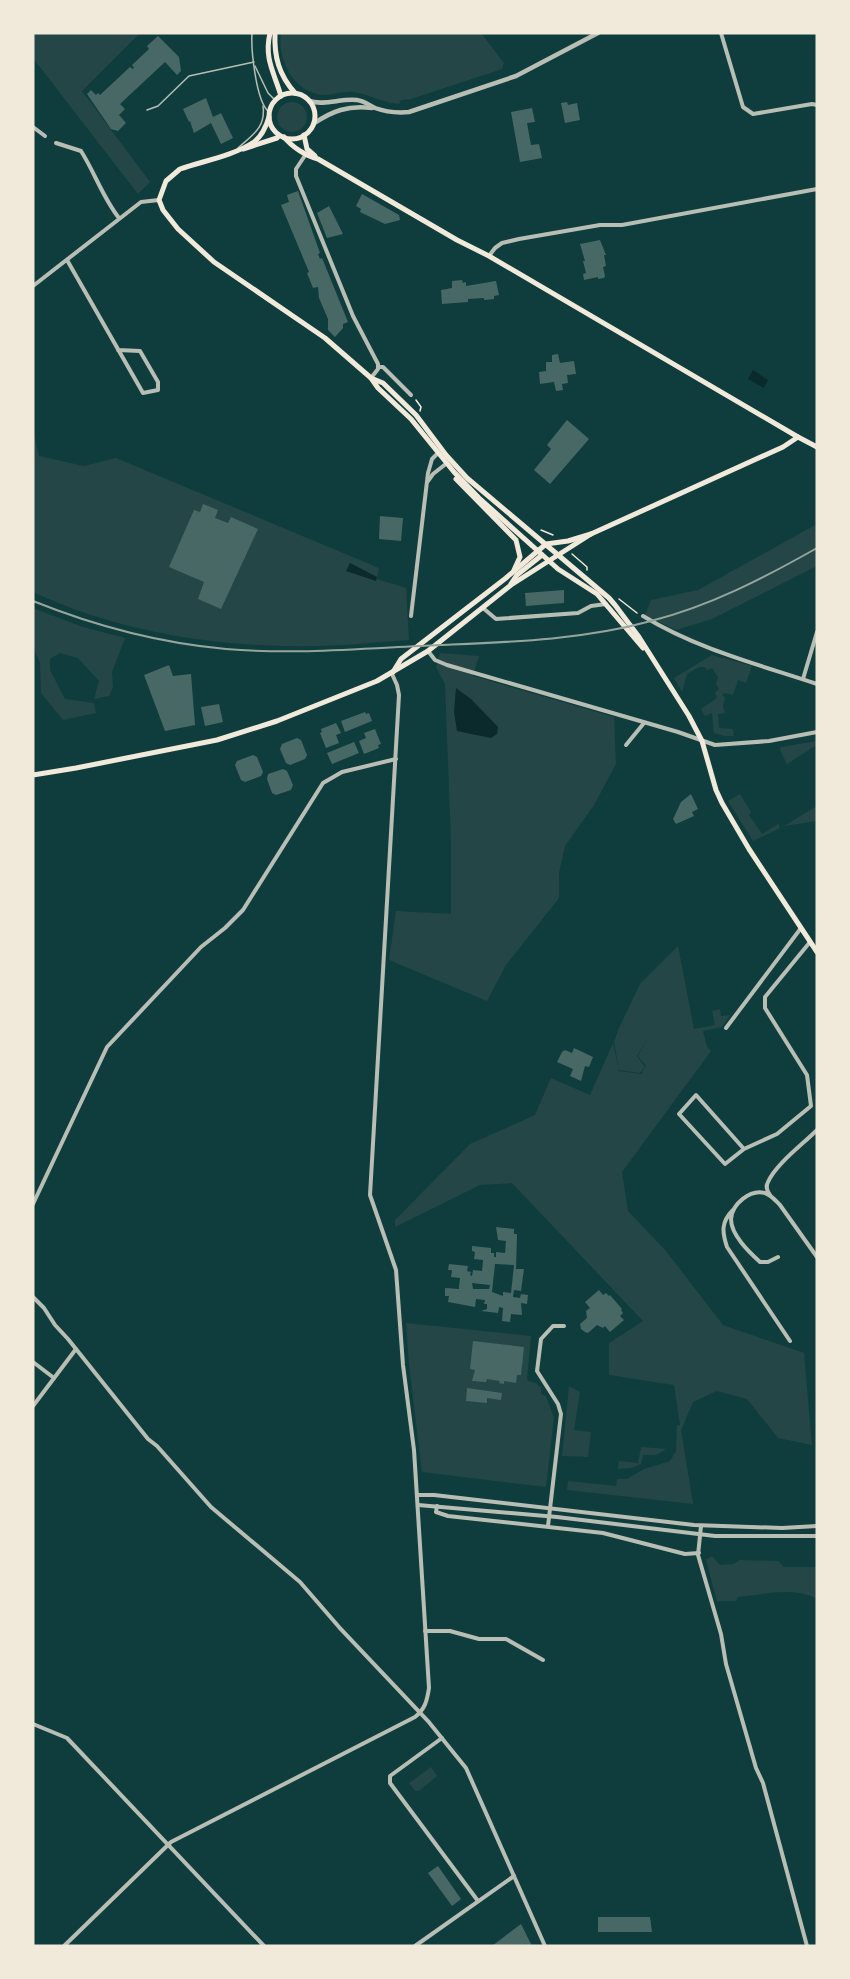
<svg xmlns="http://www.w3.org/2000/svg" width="850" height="1979" font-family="'Golos Text',sans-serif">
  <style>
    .green { fill: #244646 }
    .water { fill: #0a2a2b }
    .building { fill: #486865; fill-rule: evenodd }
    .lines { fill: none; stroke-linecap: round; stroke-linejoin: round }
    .path { stroke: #f1e9da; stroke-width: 1.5 }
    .service { stroke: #b8beb3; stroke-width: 1.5 }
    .minor { stroke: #b8beb3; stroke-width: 4 }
    .tertiary { stroke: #b8beb3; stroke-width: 4.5 }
    .secondary { stroke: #f1e9da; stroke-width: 5 }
    .primary { stroke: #f1e9da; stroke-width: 5 }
    .rail { stroke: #97a49c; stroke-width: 2 }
  </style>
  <rect width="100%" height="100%" fill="#0f3d3e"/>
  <!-- green -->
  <g class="green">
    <path d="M33 33H140L82 91 150 182 138 194 33 58Z"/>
    <path d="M281 33H481L504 63 502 69 411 99 401 100 399 104C383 103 369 94 353 92 344 91 334 95 325 95 294 94 277 60 281 33Z"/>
    <circle cx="292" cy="117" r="15"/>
    <path d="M33 430 39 456 84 466 116 458 379 568 377 579 406 588 409 640C377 642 345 646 313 646 219 648 119 632 33 592Z"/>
    <path d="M817 524V566L712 619 676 630 645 615 651 600 698 590Z"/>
    <path d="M33 608 83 627 125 638 112 672 113 687 109 696 94 699 99 681 78 658 60 653 50 659V670L65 699 94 703 96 713 63 720 41 693 40 663 33 646Z"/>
    <path d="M440 653 479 656 473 676 614 717 616 764 594 805 565 846 559 873V898L506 965 487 1001 389 960 396 911 451 914V841L445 684 436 667Z"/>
    <path d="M712 655 752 666 746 683 738 680 733 695 725 693 722 695 725 698 723 706 725 713 718 714 719 728 733 729 734 736H725L714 733 712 713 705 716 701 709 717 698 715 693 719 689 716 684 718 677 712 668 707 670 705 667H699L687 674 682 692 674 678Z"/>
    <path d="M817 741V748L815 746 787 764 780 750 781 747Z"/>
    <path d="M740 794 751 812 749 815 762 834 778 824 780 828 753 841 728 801Z"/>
    <path d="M817 806V821L784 826Z"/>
    <path d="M678 946 694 1029 715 1025 712 1011 720 1009 721 1016 730 1015 722 1027 703 1031 707 1047 711 1051 622 1172 628 1211 666 1251 723 1325 804 1353 812 1445 778 1438 747 1399 717 1391 693 1402 681 1430 693 1504 567 1490 568 1481 616 1486 617 1479H627L644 1469 670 1461 676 1451 677 1425H680L674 1385 609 1375V1343L643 1321 512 1183 480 1185 395 1227V1220L470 1144 535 1115 551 1078 590 1095 613 1043 619 1071 641 1074 646 1066 638 1056 647 1040 637 1056 645 1067 640 1073 619 1070 614 1042 619 1028 640 984Z"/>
    <path d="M406 1323 531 1336 527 1379 528 1381 536 1383 541 1388V1394L546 1396 554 1418 546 1487 422 1472 409 1365Z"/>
    <path d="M569 1386 580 1392 574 1430 591 1432 588 1457 562 1456Z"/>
    <path d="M641 1447 666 1449 656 1455H643L641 1464 631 1468 618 1469 619 1461 638 1463Z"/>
    <path d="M712 1556 720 1565 734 1564 739 1560 778 1561 784 1567H817V1599C793 1586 763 1595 738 1597L736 1601H717L706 1560Z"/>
    <path d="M431 1767 437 1776 419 1791H415L409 1783Z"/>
  </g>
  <!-- water -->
  <g class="water">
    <path d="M753 370 768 380 764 388 748 379Z"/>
    <path d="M350 563 377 577 376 581 346 571Z"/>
    <path d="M456 688 471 699 498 727 497 734 491 738 457 731 454 712Z"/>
  </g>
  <!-- building -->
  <g class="building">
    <path d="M158 36 179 57 181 71 177 75 165 62 120 104 125 109 119 115 126 123 118 131 111 129 87 94 91 90 96 95 98 93 100 95 130 67 133 69 134 68 132 65 149 49 147 46Z"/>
    <path d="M206 98 213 117 221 113 233 138 221 144 211 123 194 133 190 121 189 122 183 109Z"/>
    <path d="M567 102 568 105 577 103 580 120 565 123 561 103Z"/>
    <path d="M532 108 535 122 527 123 531 145 539 144 542 158 520 162 511 112Z"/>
    <path d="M298 191 320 253 318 254 320 259 322 258 348 322 343 324V328L335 337 328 330V319L319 298 318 287 313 288 307 273 309 272 281 205 289 202 287 195Z"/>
    <path d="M362 194 399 215 400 220 385 224 360 212 361 209 356 206Z"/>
    <path d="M329 206 343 234 327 238 317 213Z"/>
    <path d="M600 240 606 255H604L606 266 603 267 605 276 604 278 598 279V277L584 280 583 274 586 273 583 261H585L580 244Z"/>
    <path d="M462 280 463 283 466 282V286L496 281 499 295 494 296V299L484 300V298L468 299V302L442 304 441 290 452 288V281Z"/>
    <path d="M558 354 560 363 574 361 576 374 567 375 568 383 562 384 563 390 556 391 554 382 540 384 539 372 546 371V362H552V355Z"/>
    <path d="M567 420 589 439 550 484 534 470 551 449 547 445Z"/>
    <path d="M203 504 218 510 215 518 228 523 231 517 258 529 221 609 198 599 204 582 169 567 194 510 200 512Z"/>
    <path d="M380 516 403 518 401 541 379 539Z"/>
    <path d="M564 590V603L526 606 525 593Z"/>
    <path d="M169 665 173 676 191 674 195 725 165 731 144 675Z"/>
    <path d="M219 704 223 722 205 726 201 707Z"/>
    <path d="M365 712 366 714 369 713 372 721 345 732 341 721Z"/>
    <path d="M336 723 341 733 336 735 339 743 326 748 320 733 322 732 321 729Z"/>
    <path d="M375 729 381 744 378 745 379 748 364 754 359 741 366 738 364 733Z"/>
    <path d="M297 738 301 740 307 755 305 759 290 765 286 763 280 749 282 744Z"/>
    <path d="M354 742 359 753 332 764 327 753Z"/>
    <path d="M253 755 257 757 263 772 261 776 245 782 241 780 235 765 237 761Z"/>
    <path d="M283 769 287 771 293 785 291 790 276 795 272 793 267 779 268 774Z"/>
    <path d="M691 794 698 809 692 812 694 816 676 824 673 819 681 802Z"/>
    <path d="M574 1048 593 1057 589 1067 585 1066 581 1081 570 1076 573 1069 557 1062 562 1052 565 1050 572 1053Z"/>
    <path d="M496 1227 514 1229V1234H517L516 1269H524L521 1291 514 1290 513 1297 520 1298 521 1294 528 1295 527 1304 521 1303 522 1315 511 1314 510 1322 502 1321 503 1308 499 1307 498 1313 481 1311 487 1309V1304H484L485 1300 476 1299 475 1307 448 1302 449 1296H445V1288L459 1289V1287L460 1278 451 1277 452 1270H448L449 1264 468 1266 467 1271 471 1272 470 1275 472 1276 473 1270 482 1271 483 1260 474 1259 475 1252 472 1251V1246L491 1248V1253H494V1257H496V1252L505 1253 506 1241 498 1240ZM495 1264 514 1265 511 1293 503 1292V1296L492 1292ZM472 1283 490 1285 489 1289H473Z"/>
    <path d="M599 1290 603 1295 606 1293 609 1296 610 1295 622 1309 621 1310 623 1313 620 1316 624 1320 610 1332 605 1326 603 1328 597 1325 588 1333 585 1332 581 1329 580 1324 587 1318 586 1311 590 1308 585 1302Z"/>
    <path d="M473 1341 524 1347 521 1375H517L516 1383 504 1381V1384L499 1383 500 1381 487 1379 486 1382 472 1381 475 1370 470 1369Z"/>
    <path d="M467 1388 502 1393 501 1400 487 1398V1403L466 1401Z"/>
    <path d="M438 1866 461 1899 452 1906 428 1873Z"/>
    <path d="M598 1917H650L652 1932H598Z"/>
    <path d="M521 1924 532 1946H492Z"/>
  </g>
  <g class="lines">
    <!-- path -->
    <g class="path">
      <path d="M416 400 421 407 420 411"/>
      <path d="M541 530 553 535"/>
      <path d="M572 554 587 567V570"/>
      <path d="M619 599 637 613"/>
    </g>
    <!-- service -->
    <g class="service">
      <path d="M252 33C251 50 256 102 269 112"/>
      <path d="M255 66 268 93 275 100"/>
      <path d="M147 110 158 106 189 76 254 62"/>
      <path d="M238 148C252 135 266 128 263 106"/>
    </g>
    <!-- minor -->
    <g class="minor">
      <path d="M721 33 743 107 753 114 812 104 817 105"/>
      <path d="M33 127 45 136"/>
      <path d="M56 143 81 151C95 173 103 198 119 218"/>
      <path d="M306 154 296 169V176L353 316 378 364V369L371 378"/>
      <path d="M489 256 495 248 502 243 519 239 600 225H622L817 189"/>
      <path d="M67 260 143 393 158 390V382L140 351 118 350"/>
      <path d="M33 286 141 202 159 200"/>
      <path d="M378 367H383L411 395"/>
      <path d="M428 481 433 474 447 463"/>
      <path d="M483 608 496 619 578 613 591 606 606 604"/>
      <path d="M411 616 428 473 432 459 438 453"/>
      <path d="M643 616C697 649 757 664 817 684"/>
      <path d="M428 651 435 660 447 665 678 732 715 745 769 741 817 732"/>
      <path d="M803 679 817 632"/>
      <path d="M626 745 644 723"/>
      <path d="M726 1028 801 928"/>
      <path d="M744 1149 696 1095 679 1114 725 1164 744 1149 777 1134 811 1106 807 1075 765 1008V997L810 942"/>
      <path d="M770 1195C767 1191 765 1187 768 1182 776 1164 802 1145 817 1130"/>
      <path d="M33 1204 107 1047 201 947 225 928 243 910 323 783 342 772 396 759"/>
      <path d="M733 1210C721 1222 722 1232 727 1247L790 1341"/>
      <path d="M778 1257 768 1262H760C749 1252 731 1235 731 1219 732 1204 750 1189 765 1193 771 1195 776 1201 780 1205L817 1257"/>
      <path d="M33 1297 44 1308 55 1325 68 1339 148 1439 157 1446 211 1507 300 1582 339 1627 428 1721 453 1752 466 1768 545 1946"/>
      <path d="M33 1362 54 1378"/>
      <path d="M33 1406 76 1349"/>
      <path d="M417 1495H434L694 1525 782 1528 817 1526"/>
      <path d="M418 1505 557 1517 715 1536H817"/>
      <path d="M437 1506 436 1512 448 1516 603 1533 685 1554 699 1553"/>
      <path d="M548 1526 561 1414 558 1404 537 1371 541 1339 553 1326H564"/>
      <path d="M701 1526 698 1555 721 1634 726 1664 756 1768 763 1783 807 1946"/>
      <path d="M425 1631H450L479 1639H506L543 1660"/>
      <path d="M33 1724 67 1738 264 1946"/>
      <path d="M442 1738 390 1776V1783L478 1901"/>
      <path d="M64 1946 171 1842 415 1717C425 1709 427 1701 429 1688L414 1450 403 1365 396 1270 370 1195 399 695 397 685 392 674"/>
      <path d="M415 1946 514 1876"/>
    </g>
    <!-- tertiary -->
    <g class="tertiary">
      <path d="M309 101C325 106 341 98 357 100 364 101 369 105 375 108 386 112 398 113 409 112L516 76 598 33"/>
      <path d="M313 124C332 111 348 105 372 108"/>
    </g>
    <!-- secondary -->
    <g class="secondary">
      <path d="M270 33C264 59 274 72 281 96"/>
      <path d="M275 33C274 57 279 75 295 93"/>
      <circle cx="292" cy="116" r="23"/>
      <path d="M269 117C266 127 262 136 254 142 233 156 203 161 180 169L166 181 159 200 163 210 178 229 214 262 325 338 371 378 383 383 416 415 446 455 467 478 609 598 615 605 639 637 689 716 702 741 716 790 722 803 749 849 817 952"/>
      <path d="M304 135 307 149 315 156"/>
      <path d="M284 137C292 147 306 156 318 159L457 240 489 256 798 437"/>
      <path d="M243 149 277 138 279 135"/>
      <path d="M371 378 378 388 411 419 454 472 479 498 558 569 597 594 643 648"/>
      <path d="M456 479 516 540 520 557 514 570"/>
      <path d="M511 584 517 575 542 555"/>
    </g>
    <!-- primary -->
    <g class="primary">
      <path d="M393 672 401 659 506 578 546 544 568 541 591 534 783 447 798 437 817 447"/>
      <path d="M33 775 76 768 217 740 277 721 377 681 428 651 511 585 591 534"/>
    </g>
    <!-- rail -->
    <path class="rail" d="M33 601C95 626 159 643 226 649 297 655 369 648 440 645 511 642 582 640 651 621 710 606 764 578 817 548"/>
  </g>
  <!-- border -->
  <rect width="850" height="1979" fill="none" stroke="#f1e9da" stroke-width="69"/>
</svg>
